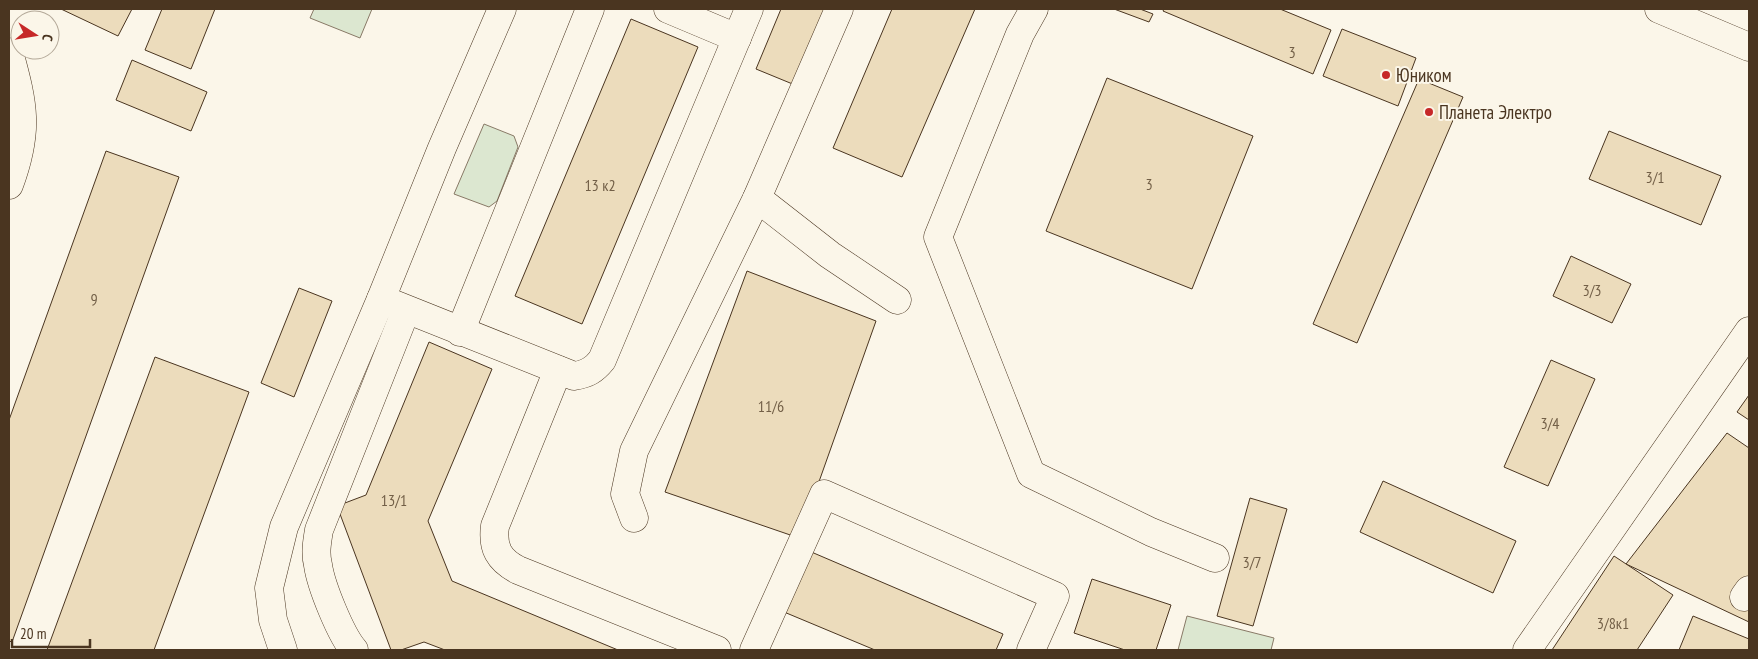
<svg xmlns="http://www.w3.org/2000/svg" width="1758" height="659" font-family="'PT Sans Narrow',sans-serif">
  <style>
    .park { fill: #dce7d0; stroke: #887966 }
    .building { fill: #ecdcbc; stroke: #4a3520 }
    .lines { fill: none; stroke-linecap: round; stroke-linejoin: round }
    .minor-casing { stroke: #4a3520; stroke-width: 29 }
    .major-casing { stroke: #4a3520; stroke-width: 29 }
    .minor { stroke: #fbf6e9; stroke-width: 28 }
    .major { stroke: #fbf6e9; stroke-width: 28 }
    .poi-dot { fill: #c62828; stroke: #fbf6e9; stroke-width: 2 }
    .labels { text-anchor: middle; stroke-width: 4; stroke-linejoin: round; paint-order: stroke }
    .number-label { font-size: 16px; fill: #725f47 }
    .poi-label { font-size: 19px; fill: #4a3520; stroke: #fbf6e9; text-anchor: start }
  </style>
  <rect width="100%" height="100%" fill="#fbf6e9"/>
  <!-- park -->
  <g class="park">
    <path d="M314 9H372L360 38 310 18Z"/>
    <path d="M484 124 514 136 518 147 497 201 489 207 454 194Z"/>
    <path d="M1187 616 1274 638 1271 650H1178Z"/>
  </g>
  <!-- building -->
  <g class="building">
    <path d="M61 9H132L118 36Z"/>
    <path d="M162 9H215L191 69 145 50Z"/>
    <path d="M781 9H827L795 85 756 69Z"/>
    <path d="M892 9H975L902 177 833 148Z"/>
    <path d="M1114 9H1140L1153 14 1149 22Z"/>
    <path d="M1164 9H1280L1331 30 1313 74 1163 11Z"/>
    <path d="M631 19 698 47 582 324 515 296Z"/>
    <path d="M1342 29 1416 58 1398 106 1323 76Z"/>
    <path d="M132 60 207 92 191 131 116 100Z"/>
    <path d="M1107 78 1253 136 1192 289 1046 231Z"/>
    <path d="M1419 79 1463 97 1357 343 1313 324Z"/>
    <path d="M1609 131 1721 176 1701 225 1589 179Z"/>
    <path d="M106 151 179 177 12 642 9 641V420Z"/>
    <path d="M1571 256 1631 284 1612 323 1553 296Z"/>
    <path d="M747 271 876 321 799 538 665 492Z"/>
    <path d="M299 288 332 301 294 397 261 383Z"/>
    <path d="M429 342 492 369 428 521 452 581 618 650H445L424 642 401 650H391L337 506 366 495Z"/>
    <path d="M155 357 249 392 154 650H47Z"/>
    <path d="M1551 360 1595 379 1548 486 1504 467Z"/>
    <path d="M1749 395V420L1737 412Z"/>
    <path d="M1727 433 1749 448V622L1626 564Z"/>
    <path d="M1383 481 1516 541 1493 593 1360 532Z"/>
    <path d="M1250 498 1287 509 1253 626 1217 616Z"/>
    <path d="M809 551 1003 634 996 650H875L784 612Z"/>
    <path d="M1614 556 1673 595 1637 650H1552Z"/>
    <path d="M1092 579 1171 605 1156 650H1125L1074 633Z"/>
    <path d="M1693 616 1749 639V650H1679Z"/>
  </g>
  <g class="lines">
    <!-- minor casing -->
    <g class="minor-casing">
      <g id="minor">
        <path d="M668 9 737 38"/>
        <path d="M1034 9 1020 34 938 237 1031 474 1151 532 1215 558"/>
        <path d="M9 52C24 106 29 131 9 185"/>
        <path d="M757 198 830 255 897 300"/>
        <path d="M381 299 574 376C587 374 594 370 602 360L749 9"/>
        <path d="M460 332 590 9"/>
        <path d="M558 370 495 526C492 548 499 560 518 570L717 650"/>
        <path d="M634 518 625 494 634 451 757 198 839 9"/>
        <path d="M1744 597 1749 590"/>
        <path d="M283 650 273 620 269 588 284 527 381 299 442 148 502 9"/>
        <path d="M354 650C341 635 321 586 318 565 315 553 317 542 319 530L406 310"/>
        <path d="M754 650 824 494 1055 596 1031 650"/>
        <path d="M1527 650 1749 331"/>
      </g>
    </g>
    <!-- major casing -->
    <g class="major-casing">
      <path id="major" d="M1659 9 1749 47"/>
    </g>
    <!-- minor -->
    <use href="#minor" class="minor"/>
    <!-- major -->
    <use href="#major" class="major"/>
  </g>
  <!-- markers -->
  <g class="poi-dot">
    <circle cx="1386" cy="75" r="5"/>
    <circle cx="1429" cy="112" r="5"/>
  </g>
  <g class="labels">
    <!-- number labels -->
    <g class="number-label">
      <text x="1292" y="58">3</text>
      <text x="1655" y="183">3/1</text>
      <text x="1149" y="190">3</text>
      <text x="600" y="191">13 к2</text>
      <text x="1592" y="296">3/3</text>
      <text x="94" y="305">9</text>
      <text x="771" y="412">11/6</text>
      <text x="1550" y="429">3/4</text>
      <text x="394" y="506">13/1</text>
      <text x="1252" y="568">3/7</text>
      <text x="1613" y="629">3/8к1</text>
    </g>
    <!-- poi labels -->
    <g class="poi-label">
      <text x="1396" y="82">Юником</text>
      <text x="1439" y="119">Планета Электро</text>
    </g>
  </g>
  <!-- border -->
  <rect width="1758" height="659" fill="none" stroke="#4a3520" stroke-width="20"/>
  <!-- north arrow -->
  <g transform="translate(35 35) rotate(102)"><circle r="24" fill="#fbf6e9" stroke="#b4a999"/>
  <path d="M0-4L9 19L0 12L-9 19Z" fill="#c62828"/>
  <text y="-8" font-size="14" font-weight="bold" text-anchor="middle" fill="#4a3520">С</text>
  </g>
  <!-- scale -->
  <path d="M12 639v8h78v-8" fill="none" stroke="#4a3520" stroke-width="2.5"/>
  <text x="20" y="639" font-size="15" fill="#4a3520" stroke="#fbf6e9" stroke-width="4" paint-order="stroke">20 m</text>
</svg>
